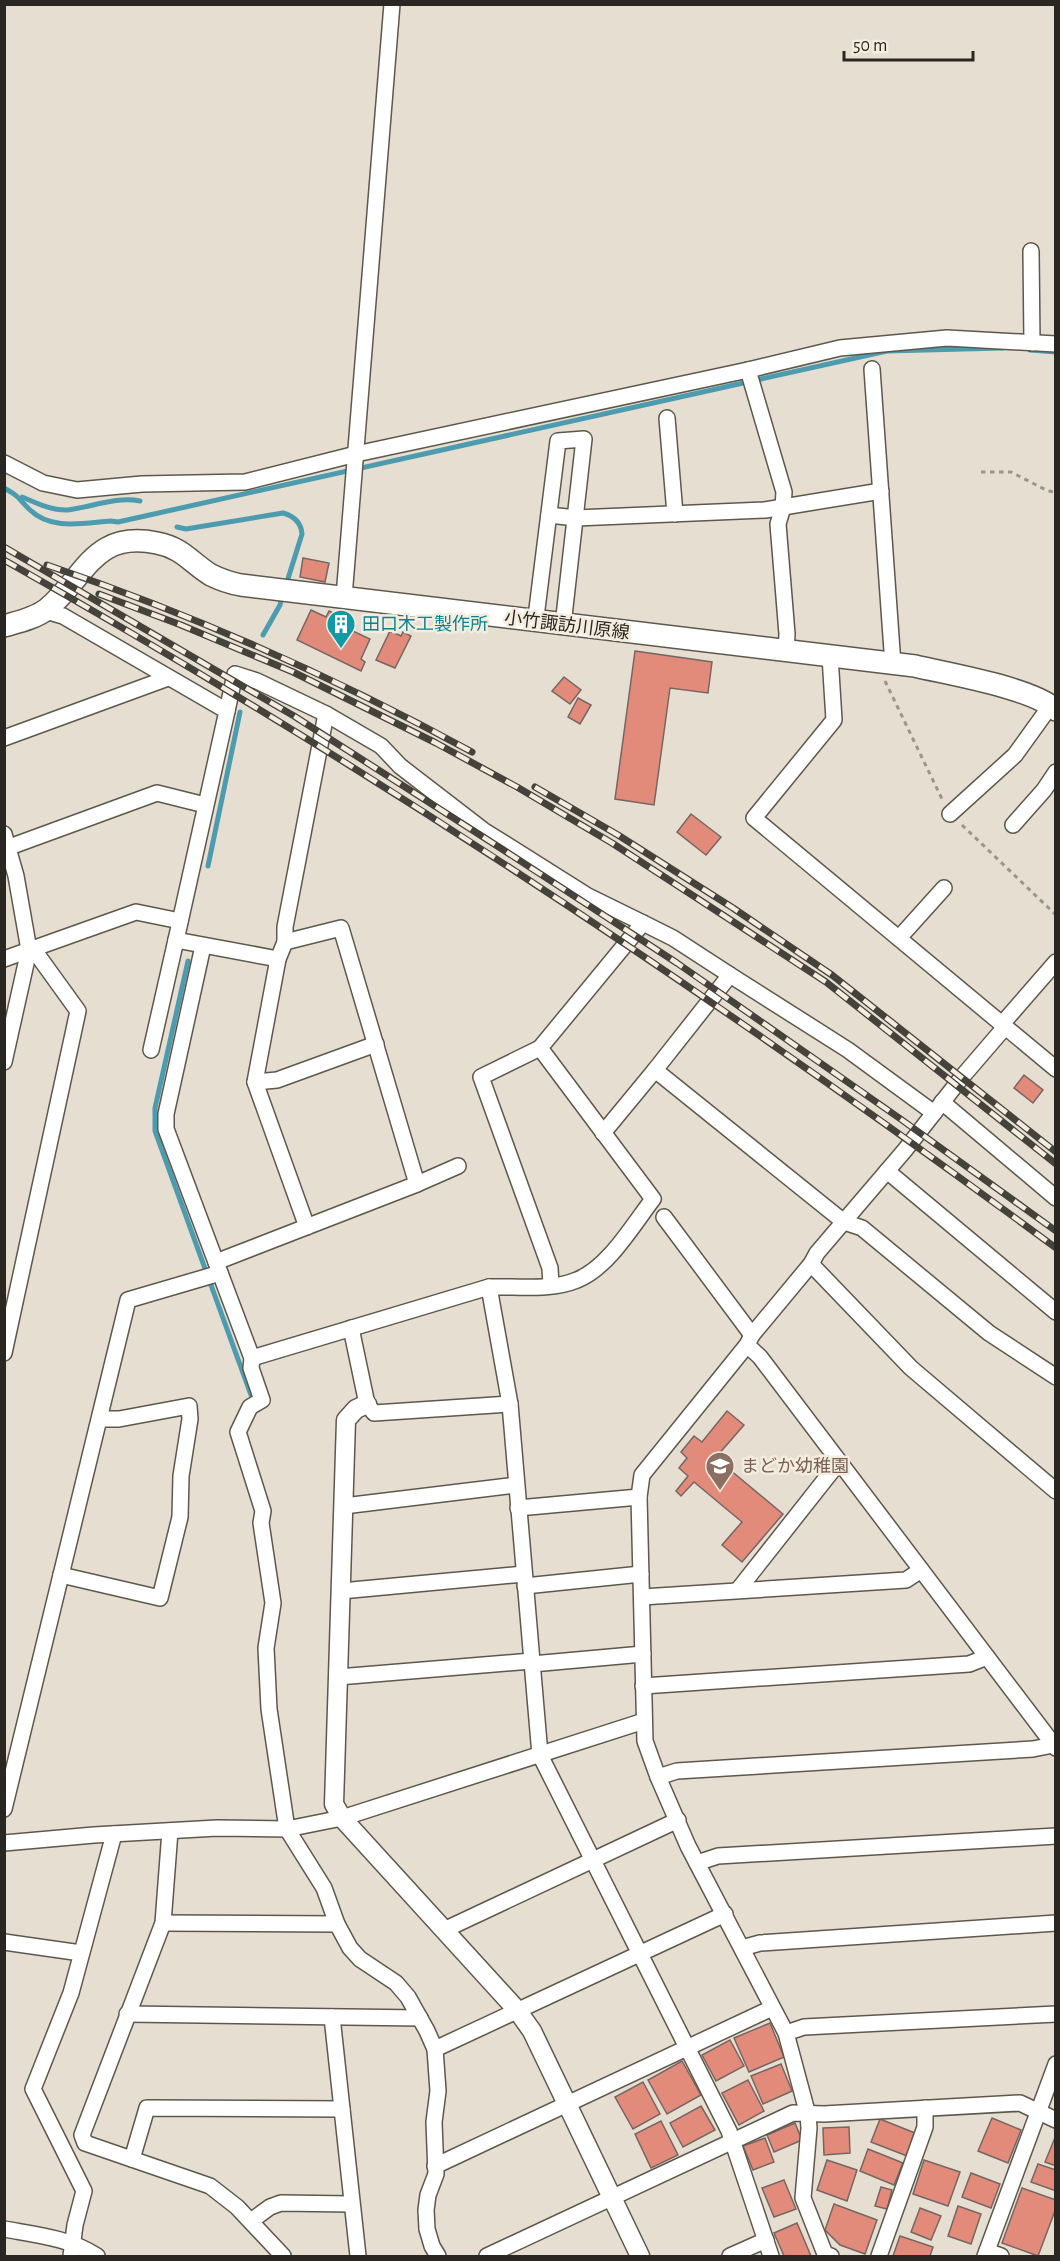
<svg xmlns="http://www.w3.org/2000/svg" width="1060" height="2261" font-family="'Alegreya Sans','Noto Sans JP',sans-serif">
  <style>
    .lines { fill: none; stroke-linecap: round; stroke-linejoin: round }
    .stream { stroke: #4d9baf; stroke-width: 5 }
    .building { fill: #e28b7a; stroke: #766663; stroke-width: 1.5 }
    .minor-casing { stroke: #5e584c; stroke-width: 18 }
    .tertiary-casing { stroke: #5e584c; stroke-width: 21 }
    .secondary-casing { stroke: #5e584c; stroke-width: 24 }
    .path { stroke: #9b958b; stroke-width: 3; stroke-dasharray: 4.5 4.5; stroke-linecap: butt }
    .minor { stroke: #fff; stroke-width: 15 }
    .tertiary { stroke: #fff; stroke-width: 18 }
    .secondary { stroke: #fff; stroke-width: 21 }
    .rail-casing { stroke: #45413b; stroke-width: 7 }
    .rail { stroke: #f4eddf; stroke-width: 4.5; stroke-dasharray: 14; stroke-linecap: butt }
    .labels { text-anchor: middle; stroke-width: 5; stroke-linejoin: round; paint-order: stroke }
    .culture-label { font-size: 18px; fill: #0d838f; stroke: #f4eddf; text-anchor: start }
    .street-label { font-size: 18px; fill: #2a2722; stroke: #f4eddf }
    .education-label { font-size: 18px; fill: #785e54; stroke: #f4eddf; text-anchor: start }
  </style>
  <rect width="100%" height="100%" fill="#e6dfd1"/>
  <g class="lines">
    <!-- stream -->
    <g class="stream">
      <path d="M1030 350 1056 352"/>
      <path d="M4 488C19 496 18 498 29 509 51 531 83 523 111 521L118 522 887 351 1003 348"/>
      <path d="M22 497C36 503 52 511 68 510 92 507 116 496 140 501"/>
      <path d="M177 527 186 529 283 513C294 516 301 522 302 534L286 585"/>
      <path d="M263 635 280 605 283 593"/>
      <path d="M208 866 240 712"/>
      <path d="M188 961 155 1108V1131L251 1395"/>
    </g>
  </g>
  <!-- building -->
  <g class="building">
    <path d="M303 558 329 563 325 582 300 577Z"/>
    <path d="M311 610 326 617 329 611 342 617 338 624 370 639 361 659 365 662 361 671 297 640Z"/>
    <path d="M390 631 401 636 403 632 411 636 395 668 376 660Z"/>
    <path d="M635 651 712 662 708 693 670 688 654 805 615 799Z"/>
    <path d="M564 677 581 690 570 704 552 691Z"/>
    <path d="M578 698 591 705 580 724 568 717Z"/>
    <path d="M691 814 721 837 706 855 677 832Z"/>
    <path d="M1024 1075 1043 1090 1033 1103 1014 1088Z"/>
    <path d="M727 1411 744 1425 711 1463 724 1475 729 1469 783 1514 742 1562 722 1545 742 1522 694 1482 681 1496 676 1491 688 1476 679 1468 687 1458 681 1452 694 1436 702 1442Z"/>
    <path d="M770 2023 784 2057 749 2072 734 2038Z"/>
    <path d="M730 2040 744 2066 716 2081 702 2055Z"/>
    <path d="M682 2061 701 2095 667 2114 648 2080Z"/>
    <path d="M781 2064 792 2091 763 2104 751 2076Z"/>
    <path d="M748 2080 764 2111 739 2125 722 2093Z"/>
    <path d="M643 2082 660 2114 633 2129 615 2097Z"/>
    <path d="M701 2106 715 2130 683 2147 670 2123Z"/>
    <path d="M992 2118 1021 2130 1008 2163 978 2151Z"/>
    <path d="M880 2119 915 2133 907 2156 871 2142Z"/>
    <path d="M661 2121 678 2155 651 2168 635 2134Z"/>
    <path d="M795 2123 802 2140 774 2152 767 2135Z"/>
    <path d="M849 2127 850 2153 824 2155 823 2128Z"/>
    <path d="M1056 2135V2166L1045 2162Z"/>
    <path d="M765 2138 774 2162 753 2170 743 2146Z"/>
    <path d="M868 2149 903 2163 894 2185 860 2171Z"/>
    <path d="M827 2160 857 2170 847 2201 817 2190Z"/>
    <path d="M924 2160 960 2172 948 2206 913 2194Z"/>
    <path d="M1038 2164 1056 2170V2191L1031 2182Z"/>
    <path d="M971 2173 1000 2184 991 2208 962 2197Z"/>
    <path d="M784 2180 796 2209 774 2217 762 2188Z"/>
    <path d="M881 2187 892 2190 887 2209 875 2206Z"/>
    <path d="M1022 2188 1056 2200V2208L1038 2256 1002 2243Z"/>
    <path d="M834 2204 877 2220 865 2254 840 2245 825 2230Z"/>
    <path d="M958 2206 981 2214 971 2244 948 2236Z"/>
    <path d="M920 2208 941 2216 931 2240 911 2232Z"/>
    <path d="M797 2223 811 2256H784L774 2233Z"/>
    <path d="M900 2236 933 2247 930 2256H893Z"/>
  </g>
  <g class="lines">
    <!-- minor casing -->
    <g class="minor-casing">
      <g id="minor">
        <path d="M1031 251 1032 343"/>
        <path d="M872 369 893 665"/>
        <path d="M748 370 784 492 783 507 778 524 787 634 786 652"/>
        <path d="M667 418 675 514"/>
        <path d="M4 463 43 483 77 490 142 484 245 482 356 454 748 370 840 348 947 338 1056 344"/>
        <path d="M549 515 576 518 765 510 881 491"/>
        <path d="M344 597 392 4"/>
        <path d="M46 611 63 616 227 711 176 940 278 959"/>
        <path d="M533 621 537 609 558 441 584 439 563 625"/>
        <path d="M830 656 834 720 754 818 1056 1069"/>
        <path d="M227 711 235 674 257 681 326 714 381 746 400 766 483 830 588 896 643 923"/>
        <path d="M4 738 168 678"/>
        <path d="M950 814 1015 755 1051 705"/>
        <path d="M1013 825 1044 790 1056 772"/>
        <path d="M4 834 16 876 29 950 4 1062"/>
        <path d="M4 849 157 793 205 805"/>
        <path d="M899 938 944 888"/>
        <path d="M285 942V927L326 714"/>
        <path d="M203 946 166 1114V1129L252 1358 251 1368 262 1400 250 1407 238 1432 263 1511 261 1523 273 1603 266 1648 269 1709 287 1829 324 1888 337 1924 350 1948 360 1959 396 1983 408 1997 427 2031 435 2049 438 2091 434 2122 436 2174 428 2195 426 2210 427 2229 432 2246 438 2256"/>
        <path d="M4 959 136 912 180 921"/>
        <path d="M730 975 848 1050 934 1113"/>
        <path d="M1002 1024 1056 962"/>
        <path d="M540 1048 481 1077 550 1268 551 1285"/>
        <path d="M151 1050 176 940"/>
        <path d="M255 1082 277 1080 376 1044"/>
        <path d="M942 1102 1056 1198"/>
        <path d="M603 1133 655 1070"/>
        <path d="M887 1171 1056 1312"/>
        <path d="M417 1184 458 1166"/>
        <path d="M664 1217 752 1335"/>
        <path d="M216 1262 417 1184 341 928 285 942 278 959 255 1082 307 1227"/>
        <path d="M811 1264 911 1368 1056 1491"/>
        <path d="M351 1328 367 1404 374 1413 510 1404"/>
        <path d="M747 1345 760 1357 1056 1748"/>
        <path d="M4 1353 78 1011 39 957 29 950"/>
        <path d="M252 1358 489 1287"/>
        <path d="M344 1506 516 1485"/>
        <path d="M518 1508 639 1497"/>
        <path d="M61 1575 160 1598 180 1517 181 1476 190 1419 189 1406 119 1419H100"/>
        <path d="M525 1586 641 1574"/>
        <path d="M738 1590 839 1462"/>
        <path d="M341 1591 524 1574"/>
        <path d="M642 1597 906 1580 921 1570"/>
        <path d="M532 1664 643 1654"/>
        <path d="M338 1677 531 1661"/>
        <path d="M643 1686 969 1664 987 1657"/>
        <path d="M658 1777 677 1771 1033 1749 1053 1745"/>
        <path d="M4 1809 128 1300 220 1273"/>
        <path d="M170 1831 163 1923 82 2135 85 2143 210 2186 237 2207 283 2256"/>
        <path d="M4 1843 94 1835 217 1828 287 1829 342 1818 644 1721"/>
        <path d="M697 1863 718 1856 1056 1836"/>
        <path d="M163 1923 337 1924"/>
        <path d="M444 1930 678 1820"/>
        <path d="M4 1942 81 1953"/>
        <path d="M742 1948 760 1943 1056 1923"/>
        <path d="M127 2014 420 2018"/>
        <path d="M332 2017 358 2256"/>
        <path d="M786 2033 804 2027 1056 2014"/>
        <path d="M435 2049 725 1914"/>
        <path d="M132 2159 147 2108 342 2109"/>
        <path d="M435 2166 772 2008"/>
        <path d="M251 2221 270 2207 281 2203 351 2204"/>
        <path d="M4 2229C37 2235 69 2238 97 2256"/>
        <path d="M987 2251 1001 2256"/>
        <path d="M71 2256 75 2225 84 2191 33 2089 71 1993 114 1834"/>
        <path d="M487 2256 793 2113 824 2114 1020 2103 1056 2120"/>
        <path d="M730 2256 766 2240"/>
        <path d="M771 2256 729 2131 540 1755 510 1404 489 1287C516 1286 551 1291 577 1280 608 1268 633 1225 653 1199L540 1048 643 923 673 938 730 975 655 1070 844 1222 862 1228 989 1333 1056 1377"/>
        <path d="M831 2256 825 2254 803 2198 809 2128 808 2115 786 2033 688 1846 658 1777 645 1741 639 1497 642 1475 747 1345 752 1335 811 1264 817 1253 905 1150 962 1077 1005 1027"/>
        <path d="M879 2256 925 2127V2108"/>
        <path d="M985 2256 1056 2064"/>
      </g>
    </g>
    <!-- tertiary casing -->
    <g class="tertiary-casing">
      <path id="tertiary" d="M367 1404 356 1409 346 1420 334 1804 342 1818 517 2010 532 2031 640 2256"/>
    </g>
    <!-- secondary casing -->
    <g class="secondary-casing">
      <path id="secondary" d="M4 626C18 622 36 618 47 609 86 577 93 530 157 543 183 548 190 562 211 575 221 580 230 583 241 585L915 666C948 674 1033 688 1056 710"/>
    </g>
    <!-- path -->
    <g class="path">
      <path d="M981 472H1011L1046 490 1056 493"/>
      <path d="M885 681 942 799"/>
      <path d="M962 825 1056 915"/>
    </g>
    <!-- minor -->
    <use href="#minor" class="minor"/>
    <!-- tertiary -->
    <use href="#tertiary" class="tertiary"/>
    <!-- secondary -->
    <use href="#secondary" class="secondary"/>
    <!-- rail casing -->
    <g class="rail-casing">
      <g id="rail">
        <path d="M4 547 294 716 502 849 677 963 902 1120 1056 1231"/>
        <path d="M4 560C370 766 719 999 1056 1248"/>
        <path d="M47 565C194 615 336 678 472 752"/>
        <path d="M99 594 181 625 293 672 436 743 517 787 612 843 826 982 1056 1164"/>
        <path d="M535 787 618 835 733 908 832 975 1056 1152"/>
      </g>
    </g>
    <!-- rail -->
    <use href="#rail" class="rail"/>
  </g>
  <!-- icons -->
  <defs>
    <g id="building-pin" transform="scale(1.5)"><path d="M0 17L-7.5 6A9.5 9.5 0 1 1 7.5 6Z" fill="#0f9aa8" stroke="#f4eddf"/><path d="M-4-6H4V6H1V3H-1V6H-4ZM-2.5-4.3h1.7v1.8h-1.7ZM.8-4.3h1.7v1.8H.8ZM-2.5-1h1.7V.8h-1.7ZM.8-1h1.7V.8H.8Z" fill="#fff"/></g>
    <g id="school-pin" transform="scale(1.5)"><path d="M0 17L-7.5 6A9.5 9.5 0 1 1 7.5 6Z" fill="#8d6e63" stroke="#f4eddf"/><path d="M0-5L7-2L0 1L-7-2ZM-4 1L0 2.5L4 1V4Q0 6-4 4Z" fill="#fff"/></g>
  </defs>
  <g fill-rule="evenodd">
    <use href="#building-pin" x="341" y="624"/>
    <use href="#school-pin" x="720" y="1466"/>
  </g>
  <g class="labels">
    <!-- culture labels -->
    <g class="culture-label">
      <text x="362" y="630">田口木工製作所</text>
    </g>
    <!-- street labels -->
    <g class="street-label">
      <text transform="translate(567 625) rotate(7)" y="6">小竹諏訪川原線</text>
    </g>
    <!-- education labels -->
    <g class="education-label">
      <text x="741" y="1472">まどか幼稚園</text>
    </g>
  </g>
  <!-- border -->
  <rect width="1060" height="2261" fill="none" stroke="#2a2722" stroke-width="12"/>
  <!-- scale -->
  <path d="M844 51v9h129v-9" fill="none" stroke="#2a2722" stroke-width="3"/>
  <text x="853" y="51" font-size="18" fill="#2a2722" stroke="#f4eddf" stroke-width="4.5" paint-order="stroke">50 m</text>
</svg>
